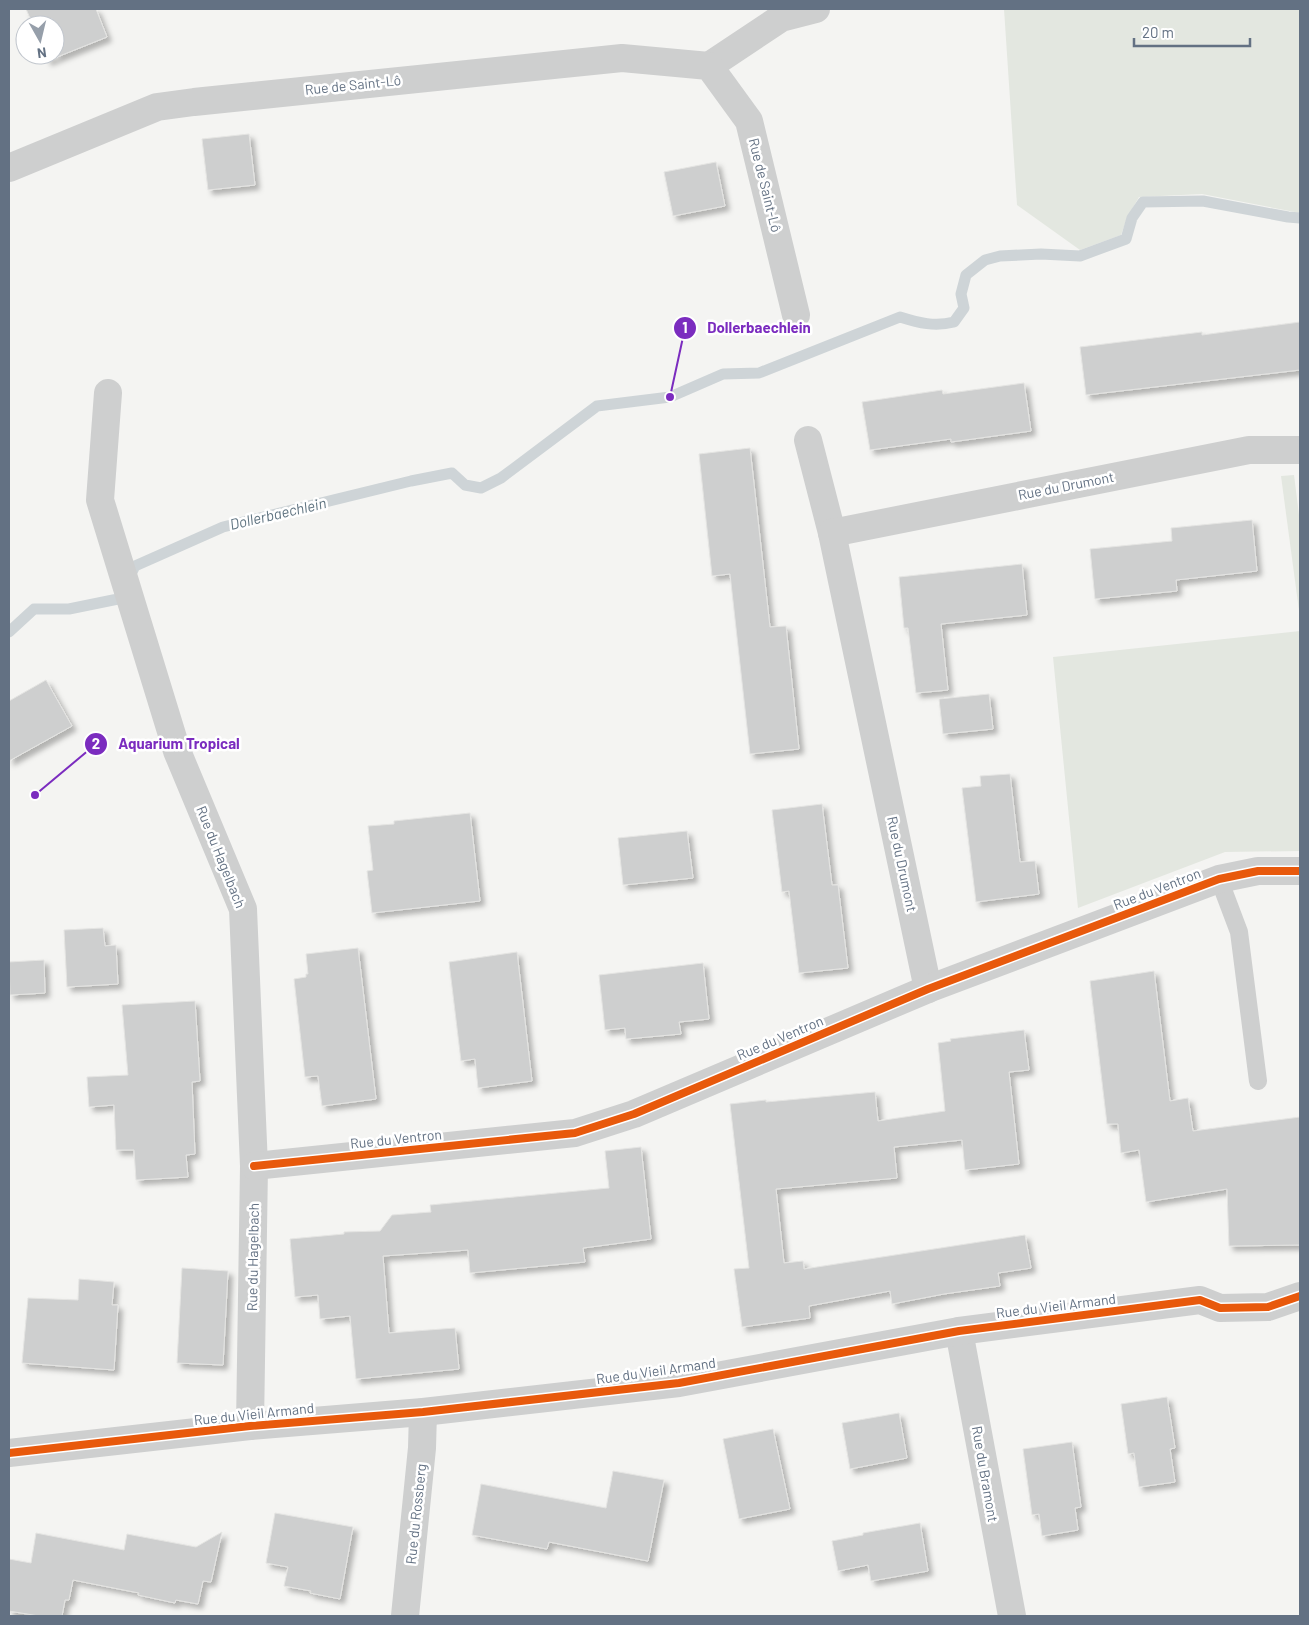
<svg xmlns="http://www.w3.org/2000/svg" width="1309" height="1625" font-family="Barlow,sans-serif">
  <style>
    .green { fill: #e3e7e0 }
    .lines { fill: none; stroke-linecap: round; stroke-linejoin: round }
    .stream { stroke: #ced4d7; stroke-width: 11 }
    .building { fill: #cecfcf; stroke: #e4e4e2; filter: url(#shadow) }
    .service { stroke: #cecfcf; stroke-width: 18 }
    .minor { stroke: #cecfcf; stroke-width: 28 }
    .cycleway-casing { stroke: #fff; stroke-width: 11 }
    .cycleway { stroke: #e8590c; stroke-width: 8 }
    .labels { text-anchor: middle; stroke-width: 5; stroke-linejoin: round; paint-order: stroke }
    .street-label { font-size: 14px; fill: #637183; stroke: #fff }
    .water-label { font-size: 15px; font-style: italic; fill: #5f7380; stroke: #fff }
    .leader { fill: none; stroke: #7b2cbf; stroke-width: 2 }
    .callout-dot { fill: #7b2cbf; stroke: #fff; stroke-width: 2 }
    .mark-label { font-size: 15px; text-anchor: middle; font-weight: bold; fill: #fff }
    .callout-label { font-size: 15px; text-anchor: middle; font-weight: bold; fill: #7b2cbf; stroke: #fff; stroke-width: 5; stroke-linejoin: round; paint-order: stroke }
  </style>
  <defs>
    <filter id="shadow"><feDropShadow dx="4.5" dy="4.5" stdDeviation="2.5" flood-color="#0004"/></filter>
  </defs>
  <rect width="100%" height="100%" fill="#f4f4f2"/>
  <!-- green -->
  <g class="green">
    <path d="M1004 9H1300V213L1202 194 1139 197 1127 218 1121 235 1080 250 1017 205Z"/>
    <path d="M1294 475 1300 523V618L1281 476Z"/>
    <path d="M1300 631V851L1225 852 1078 908 1053 657Z"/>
  </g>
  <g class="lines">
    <!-- stream -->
    <path class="stream" d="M9 632 34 609H69L118 599 135 566 223 527 411 481 452 473 465 485 481 488 501 478 597 406 670 397 723 374 759 373 900 317C919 323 935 327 954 322L964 308 961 294 966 275 985 260 1000 256 1041 254 1080 256 1126 239 1132 218 1143 202 1203 201 1288 217 1300 218"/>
  </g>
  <!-- building -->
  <g class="building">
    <path d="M26 9H96L107 37 47 61 45 55H55V25H33Z"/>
    <path d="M249 134 255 185 208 190 202 139Z"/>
    <path d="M716 162 725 206 673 216 664 172Z"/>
    <path d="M1300 322V370L1086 395 1080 347 1202 332V335Z"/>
    <path d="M1024 383 1031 431 951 442V439L870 450 862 402 942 390 943 394Z"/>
    <path d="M750 448 770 627 786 626 799 749 750 754 730 574 712 576 699 454Z"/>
    <path d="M1252 520 1257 571 1176 580 1177 591 1095 599 1090 549 1172 541 1171 528Z"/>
    <path d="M1022 564 1027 615 941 624 948 690 916 693 908 628H904L899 577Z"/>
    <path d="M46 680 72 726 9 761V701Z"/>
    <path d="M989 694 993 729 943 734 939 699Z"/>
    <path d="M1010 774 1020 862 1035 861 1039 894 976 902 962 788 981 786 980 776Z"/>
    <path d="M822 804 832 885H838L848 968 799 973 789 891 782 892 772 810Z"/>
    <path d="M470 813 480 901 372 913 367 871 373 870 368 826 394 824V821Z"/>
    <path d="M687 831 693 878 623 885 618 838Z"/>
    <path d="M103 928 105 946 116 945 118 984 67 987 64 930Z"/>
    <path d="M358 948 376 1099 322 1106 318 1076 305 1077 294 979 306 977V974H308L306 954Z"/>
    <path d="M517 952 532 1081 478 1088 475 1059 461 1061 449 962Z"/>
    <path d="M44 960 45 993 10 995 9 962Z"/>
    <path d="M703 963 709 1019 679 1022 681 1034 626 1039 625 1028 605 1030 599 975Z"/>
    <path d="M1154 971 1170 1101 1188 1098 1193 1131 1300 1117V1245L1229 1246 1227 1189 1146 1202 1139 1150 1121 1153 1118 1124H1107L1090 981Z"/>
    <path d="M195 1001 200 1081 192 1082 195 1154 186 1155 188 1177 136 1180 134 1150H116L114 1105 89 1107 87 1077 128 1075 122 1005Z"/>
    <path d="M1024 1030 1029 1070 1009 1072 1019 1164 965 1170 962 1140 894 1147 897 1178 776 1189 784 1263 803 1261 804 1269 1025 1235 1031 1268 998 1273 1000 1286 944 1294 892 1304 890 1291 809 1306 810 1318 742 1327 734 1269 749 1268 730 1104 766 1100V1102L875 1092 878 1121 945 1111 938 1043 951 1041 950 1039Z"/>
    <path d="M641 1147 651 1239 583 1248 585 1262 470 1273 468 1250 383 1256 389 1333 455 1328 459 1369 356 1379 350 1316 320 1319 318 1295 295 1297 290 1239 344 1234V1232L380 1231 392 1215 431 1212 430 1205 609 1188 605 1151Z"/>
    <path d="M182 1268 228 1271 223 1365 177 1363Z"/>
    <path d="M79 1279 114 1282 112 1305H118L114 1370 22 1363 28 1298 78 1300Z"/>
    <path d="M1167 1397 1175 1448 1170 1449 1175 1482 1139 1487 1134 1453 1128 1454 1121 1404Z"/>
    <path d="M899 1413 907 1458 850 1469 842 1423Z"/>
    <path d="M773 1429 790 1509 739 1519 723 1439Z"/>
    <path d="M1072 1442 1081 1507 1075 1508 1078 1530 1042 1536 1039 1514 1032 1515 1023 1449Z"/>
    <path d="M613 1471 664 1480 648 1561 549 1542 547 1549 472 1535 481 1484 606 1508Z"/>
    <path d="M275 1513 353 1527 340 1599 310 1593 311 1591 284 1586 288 1567 266 1563Z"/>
    <path d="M920 1523 928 1571 871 1581 868 1565 838 1571 832 1541 863 1535V1533Z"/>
    <path d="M222 1532 211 1582 203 1581 198 1604 176 1600 175 1603 138 1595 139 1593 73 1580 69 1600H65L62 1616H39L9 1611V1559L31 1563 36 1533 124 1550 127 1534 196 1547Z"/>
  </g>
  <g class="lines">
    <!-- service -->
    <path class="service" d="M1219 879 1239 932 1258 1081"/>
    <!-- minor -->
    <g class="minor">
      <path d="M709 66 781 18 816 9"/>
      <path d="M9 168 157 107 194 102 622 58 709 66 749 121 796 315"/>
      <path d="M108 393 100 500 177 751 243 909 254 1166 250 1426"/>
      <path d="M808 440 832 533"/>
      <path d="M928 989 832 533 1249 450H1300"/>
      <path d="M254 1166 575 1133 634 1114 928 989 1219 879 1258 871H1300"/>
      <path d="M959 1331 1012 1616"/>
      <path d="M9 1453 250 1426 423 1412 679 1383 959 1331 1200 1300 1220 1308 1268 1307 1300 1296"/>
      <path d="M405 1616 422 1448 423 1412"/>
    </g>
    <!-- cycleway casing -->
    <g class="cycleway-casing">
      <g id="cycleway">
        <path d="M254 1166 575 1133 634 1114 928 989 1219 879 1258 871H1300"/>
        <path d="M9 1453 250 1426 423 1412 679 1383 959 1331 1200 1300 1220 1308 1268 1307 1300 1296"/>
      </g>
    </g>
    <!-- cycleway -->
    <use href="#cycleway" class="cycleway"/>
  </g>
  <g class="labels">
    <!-- street labels -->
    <g class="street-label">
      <text transform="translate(353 85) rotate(-6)" y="5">Rue de Saint-Lô</text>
      <text transform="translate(765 185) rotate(76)" y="5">Rue de Saint-Lô</text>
      <text transform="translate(1066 486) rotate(-11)" y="5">Rue du Drumont</text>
      <text transform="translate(221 857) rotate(68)" y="5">Rue du Hagelbach</text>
      <text transform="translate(902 864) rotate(78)" y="5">Rue du Drumont</text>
      <text transform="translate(1157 889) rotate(-21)" y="5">Rue du Ventron</text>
      <text transform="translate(780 1038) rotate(-23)" y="5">Rue du Ventron</text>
      <text transform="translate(396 1139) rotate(-6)" y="5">Rue du Ventron</text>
      <text transform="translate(253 1257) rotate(-89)" y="5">Rue du Hagelbach</text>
      <text transform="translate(1056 1306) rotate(-7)" y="5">Rue du Vieil Armand</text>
      <text transform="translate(656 1371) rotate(-8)" y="5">Rue du Vieil Armand</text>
      <text transform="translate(254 1414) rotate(-6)" y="5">Rue du Vieil Armand</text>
      <text transform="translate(985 1474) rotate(80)" y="5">Rue du Bramont</text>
      <text transform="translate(416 1514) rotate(-84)" y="5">Rue du Rossberg</text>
    </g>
    <!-- water labels -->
    <g class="water-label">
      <text transform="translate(278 514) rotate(-13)" y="5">Dollerbaechlein</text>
    </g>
  </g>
  <!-- callouts -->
  <path class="leader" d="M670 397L685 328M35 795L96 744"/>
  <g class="callout-dot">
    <circle cx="670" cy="397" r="5"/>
    <circle cx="35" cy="795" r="5"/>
    <circle cx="685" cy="328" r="12"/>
    <circle cx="96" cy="744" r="12"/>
  </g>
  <g class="mark-label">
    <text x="685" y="333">1</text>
    <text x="96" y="749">2</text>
  </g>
  <g class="callout-label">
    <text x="759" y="333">Dollerbaechlein</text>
    <text x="179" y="749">Aquarium Tropical</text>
  </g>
  <!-- border -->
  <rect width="1309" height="1625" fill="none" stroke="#637183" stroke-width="20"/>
  <!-- north arrow -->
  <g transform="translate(40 40) rotate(172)"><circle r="24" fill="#ffffff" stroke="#c1c6cd"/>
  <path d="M0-4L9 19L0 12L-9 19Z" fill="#969faa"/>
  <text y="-8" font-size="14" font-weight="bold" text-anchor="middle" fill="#637183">N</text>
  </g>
  <!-- scale -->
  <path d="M1134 38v8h116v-8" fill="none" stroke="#637183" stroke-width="2.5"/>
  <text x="1142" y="38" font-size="15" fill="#637183" stroke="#ffffff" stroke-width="4" paint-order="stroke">20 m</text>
</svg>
